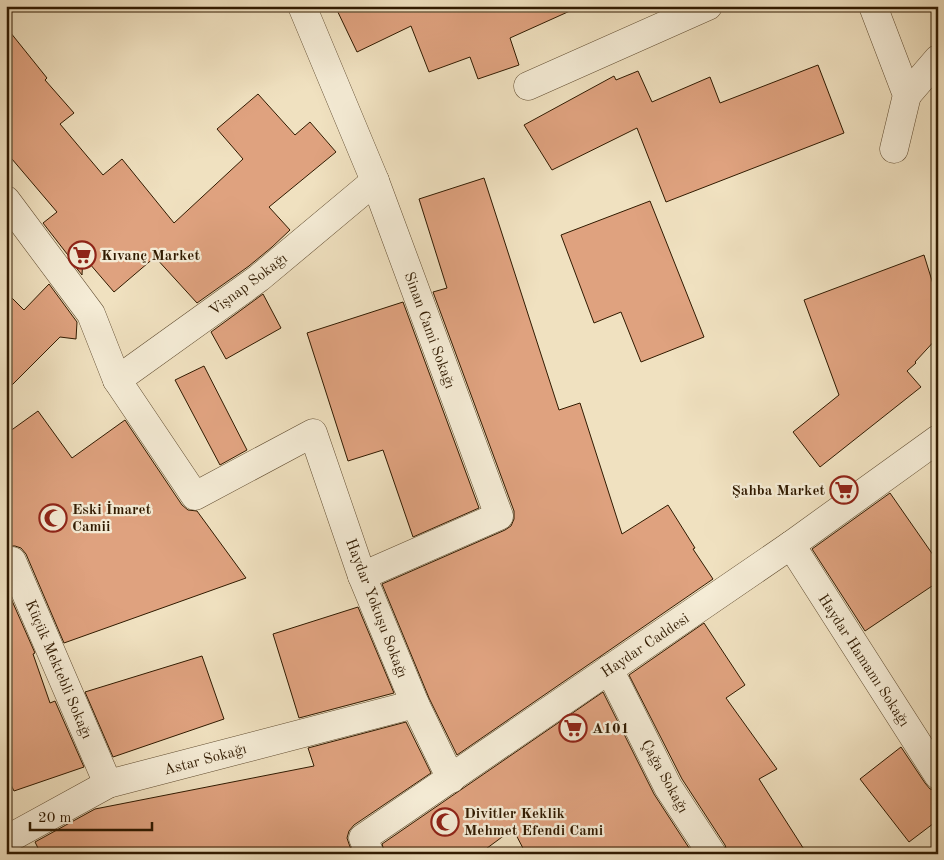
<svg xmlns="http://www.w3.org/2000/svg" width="944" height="860" font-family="'Old Standard TT',serif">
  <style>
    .building { fill: #dfa27f; stroke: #301a00 }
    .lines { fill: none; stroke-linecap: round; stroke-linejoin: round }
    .minor-casing { stroke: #604c30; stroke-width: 29 }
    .minor { stroke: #f5ecd6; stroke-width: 28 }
    .labels { text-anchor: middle; stroke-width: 4.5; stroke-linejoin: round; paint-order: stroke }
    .poi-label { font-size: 15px; font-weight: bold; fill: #301a00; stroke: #f5ecd6; text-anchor: start }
    .street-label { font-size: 15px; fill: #301a00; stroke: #f5ecd6 }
  </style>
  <rect width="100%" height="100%" fill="#f0e1c0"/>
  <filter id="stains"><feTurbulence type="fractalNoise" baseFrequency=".004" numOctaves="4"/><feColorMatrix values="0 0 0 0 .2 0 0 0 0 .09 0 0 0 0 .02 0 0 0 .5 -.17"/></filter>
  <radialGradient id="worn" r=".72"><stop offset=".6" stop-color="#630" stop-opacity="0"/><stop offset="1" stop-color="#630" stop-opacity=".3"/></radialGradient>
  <!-- building -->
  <g class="building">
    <path d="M335 6H581L510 38 519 65 478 79 470 57 429 72 411 26 357 52Z"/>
    <path d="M6 27 47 78 45 80 74 113 60 124 103 175 122 159 174 223 243 159 217 129 258 94 295 135 310 122 336 152 269 207 290 230 272 247 249 266 197 303 155 257 114 292 83 256 82 275 70 260 71 259 43 223 57 212 6 152Z"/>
    <path d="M818 65 844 133 666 202 637 128 552 170 524 125 614 76 616 80 638 71 652 102 710 77 720 103Z"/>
    <path d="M484 178 559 410 580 403 622 534 668 505 695 548 693 549 713 579 457 755 429 698 382 584 505 530 511 526 514 519V511L433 292 447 288 419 199Z"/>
    <path d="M650 201 704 337 641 362 621 312 594 323 561 235Z"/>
    <path d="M924 255 938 300V337L915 362 916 363 907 371 921 387 820 467 793 432 839 395 804 300Z"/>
    <path d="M49 284 77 322 76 339 60 337 6 391V292L24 310Z"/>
    <path d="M263 294 281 328 226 359 211 332Z"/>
    <path d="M403 302 479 508 413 537 383 450 348 461 307 333Z"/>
    <path d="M204 366 247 450 220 465 175 380Z"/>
    <path d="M38 411 72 458 125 420 182 505 188 510 197 511 246 578 64 643 26 554 21 548 15 546H6V434Z"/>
    <path d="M890 493 938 562V582L865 631 812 549Z"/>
    <path d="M6 587 35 653 33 654 50 703 55 701 84 767 14 791 6 775Z"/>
    <path d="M358 607 394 693 299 718 273 634Z"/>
    <path d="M704 623 745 685 726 698 777 769 759 779 807 854H728L725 845 682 779 629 675Z"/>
    <path d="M202 656 224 719 113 757 85 692Z"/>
    <path d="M603 692 654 794 693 854H526L513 829 479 854H385L382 844Z"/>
    <path d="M406 722 431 773 354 825 349 831 347 838 349 844 353 854H41L35 842 95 809 314 766 308 748Z"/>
    <path d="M901 747 925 783 930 789 938 790V820L909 842 860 779Z"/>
  </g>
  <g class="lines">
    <!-- minor casing -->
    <g class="minor-casing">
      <g id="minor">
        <path d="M302 6 375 181 499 516 362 576"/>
        <path d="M873 6 907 95 894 149"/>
        <path d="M528 86 708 6"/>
        <path d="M907 95 938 59"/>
        <path d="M6 200 91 314 117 380 195 496 313 433 362 576 415 704 451 779"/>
        <path d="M117 380 259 278 375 181"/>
        <path d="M791 545 938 775"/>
        <path d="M6 563 12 561 108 784"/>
        <path d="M609 669 668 787 712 854"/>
        <path d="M6 840 108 784 415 704"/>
        <path d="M370 854 363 838 791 545 938 439"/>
      </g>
    </g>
    <!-- minor -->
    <use href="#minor" class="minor"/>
  </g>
  <!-- icons -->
  <defs>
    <g id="supermarket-ring" transform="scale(1.4375)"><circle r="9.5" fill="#f5ecd6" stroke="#8f2418" stroke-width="1.5"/><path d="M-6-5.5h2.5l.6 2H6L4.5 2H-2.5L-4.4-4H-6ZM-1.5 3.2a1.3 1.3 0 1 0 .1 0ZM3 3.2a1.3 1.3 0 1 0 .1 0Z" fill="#8f2418"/></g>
    <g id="mosque-ring" transform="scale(1.4375)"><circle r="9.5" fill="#f5ecd6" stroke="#8f2418" stroke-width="1.5"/><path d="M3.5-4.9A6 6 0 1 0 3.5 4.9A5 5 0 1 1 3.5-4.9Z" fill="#8f2418"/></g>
  </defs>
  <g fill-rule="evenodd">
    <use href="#supermarket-ring" x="82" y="255"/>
    <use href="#supermarket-ring" x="844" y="490"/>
    <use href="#mosque-ring" x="53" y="518"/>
    <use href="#supermarket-ring" x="573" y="728"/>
    <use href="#mosque-ring" x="445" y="822"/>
  </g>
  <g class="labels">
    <!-- poi labels -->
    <g class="poi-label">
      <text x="101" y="260">Kıvanç Market</text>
      <text x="825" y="495" text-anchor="end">Şahba Market</text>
      <text x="72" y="514">Eski İmaret<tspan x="72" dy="17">Camii</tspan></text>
      <text x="592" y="733">A101</text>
      <text x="464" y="818">Divitler Keklik<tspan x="464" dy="17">Mehmet Efendi Cami</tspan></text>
    </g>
    <!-- street labels -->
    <g class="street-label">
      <text transform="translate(248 284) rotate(-37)" y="5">Vişnap Sokağı</text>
      <text transform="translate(430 330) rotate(70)" y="5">Sinan Cami Sokağı</text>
      <text transform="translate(377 608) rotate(69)" y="5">Haydar Yokuşu Sokağı</text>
      <text transform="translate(645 645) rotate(-34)" y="5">Haydar Caddesi</text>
      <text transform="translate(864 660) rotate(57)" y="5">Haydar Hamamı Sokağı</text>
      <text transform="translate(59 669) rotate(67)" y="5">Küçük Mektebli Sokağı</text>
      <text transform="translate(205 759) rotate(-15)" y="5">Astar Sokağı</text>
      <text transform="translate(665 776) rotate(61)" y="5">Çağa Sokağı</text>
    </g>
  </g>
  <!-- margin -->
  <rect width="944" height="860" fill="none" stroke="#f0e1c0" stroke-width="25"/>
  <rect x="8" y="8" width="929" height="845" fill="none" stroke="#301a00" stroke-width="2.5"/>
  <rect x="12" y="12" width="919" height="835" fill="none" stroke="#301a00"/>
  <!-- scale -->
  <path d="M30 822v8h122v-8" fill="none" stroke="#301a00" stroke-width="2.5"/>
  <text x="38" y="822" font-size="15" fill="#301a00" stroke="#f5ecd6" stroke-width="4" paint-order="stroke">20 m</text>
  <rect width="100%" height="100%" filter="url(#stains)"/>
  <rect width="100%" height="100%" fill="url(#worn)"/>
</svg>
